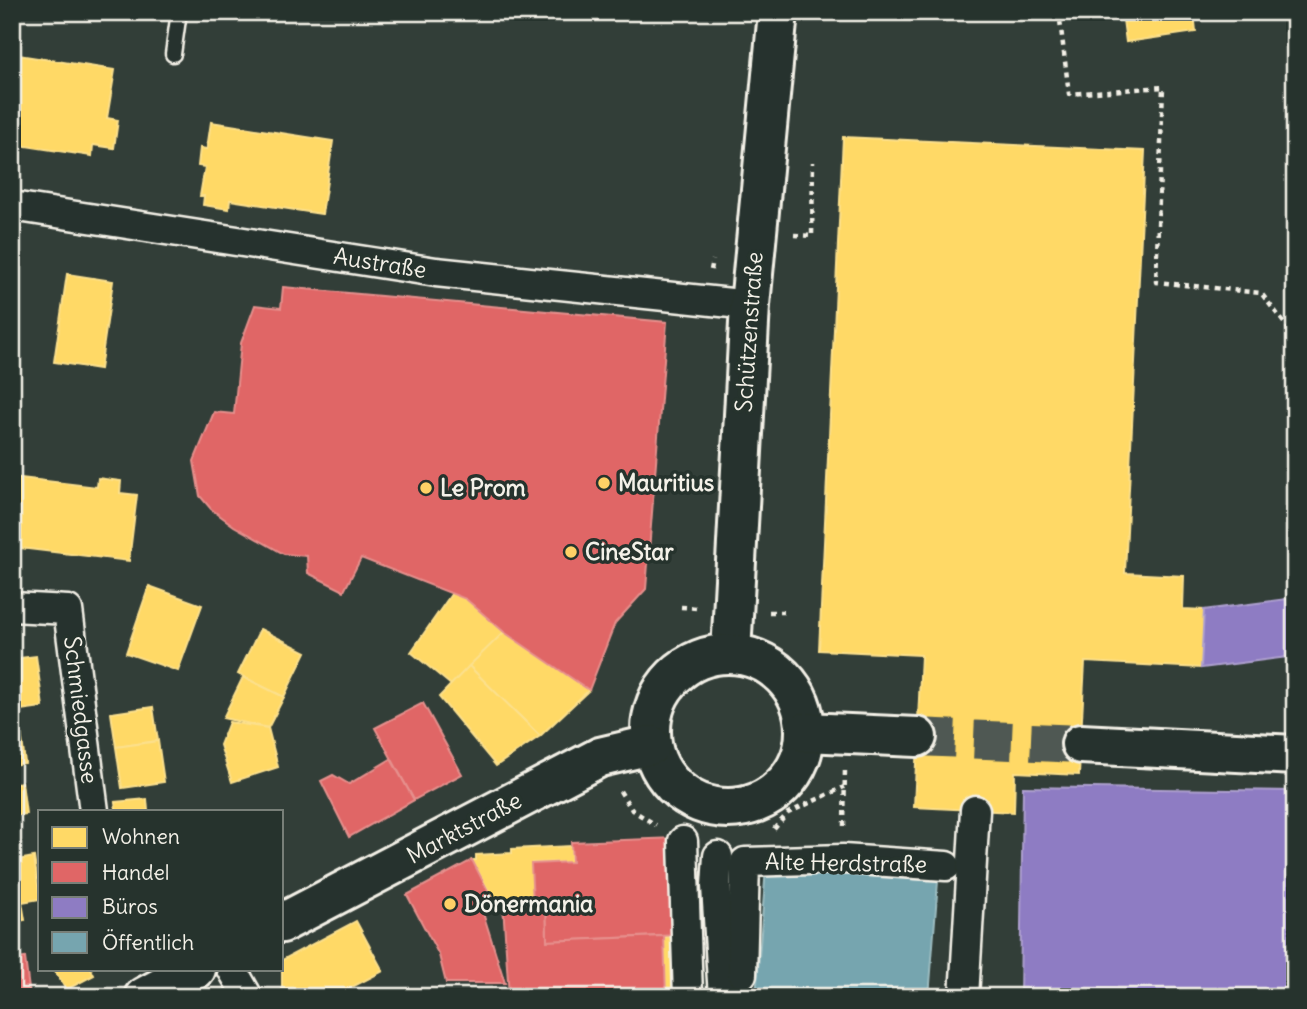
<svg xmlns="http://www.w3.org/2000/svg" width="1307" height="1009" font-family="Delius,sans-serif">
  <style>
    .homes { fill: #ffd966; stroke: #fce08d; stroke-width: 2 }
    .shops { fill: #e06666; stroke: #e6908d; stroke-width: 2 }
    .offices { fill: #8e7cc3; stroke: #ad9fce; stroke-width: 2 }
    .public { fill: #76a5af; stroke: #9cbcc0; stroke-width: 2 }
    .lines { fill: none; stroke-linecap: round; stroke-linejoin: round }
    .secondary-tunnel { stroke: #4f5952; stroke-width: 38; stroke-dasharray: 38 19; stroke-linecap: butt }
    .lane-casing { stroke: #f4f1e8; stroke-width: 19 }
    .street-casing { stroke: #f4f1e8; stroke-width: 33 }
    .secondary-casing { stroke: #f4f1e8; stroke-width: 44 }
    .path { stroke: #f4f1e8; stroke-width: 4.5; stroke-dasharray: 5 5; stroke-linecap: butt }
    .lane { stroke: #26332d; stroke-width: 14 }
    .street { stroke: #26332d; stroke-width: 28 }
    .secondary { stroke: #26332d; stroke-width: 38 }
    .poi-dot { fill: #ffd166; stroke: #26332d; stroke-width: 2.5 }
    .labels { text-anchor: middle; stroke-width: 7; stroke-linejoin: round; paint-order: stroke }
    .street-label { font-size: 23px; fill: #f4f1e8; stroke: #26332d }
    .poi-label { font-size: 23px; font-weight: bold; fill: #f4f1e8; stroke: #26332d; text-anchor: start }
  </style>
  <rect width="100%" height="100%" fill="#323e38"/>
  <filter id="ink" filterUnits="userSpaceOnUse"><feTurbulence type="fractalNoise" baseFrequency=".0143" numOctaves="2"/><feDisplacementMap in="SourceGraphic" scale="14" xChannelSelector="R" yChannelSelector="G"/><feConvolveMatrix kernelMatrix="1 2 1 2 8 2 1 2 1" color-interpolation-filters="sRGB"/></filter>
  <g filter="url(#ink)">
    <!-- homes -->
    <g class="homes">
      <path d="M1122 12H1194L1196 32 1126 42Z"/>
      <path d="M1219 12H1279L1219 18Z"/>
      <path d="M12 54 115 70 107 118 118 120 114 148 93 145 92 156 12 144Z"/>
      <path d="M211 122 333 141 322 214 230 200 229 209 203 205 204 196H200L205 167 198 166 200 148 207 149Z"/>
      <path d="M843 137 1145 151 1125 573 1184 576 1183 609 1204 610 1201 668 1085 662 1079 775 1015 772 1014 812 914 807 921 655 819 650Z"/>
      <path d="M67 274 113 281 100 369 54 362Z"/>
      <path d="M12 477 97 487 98 478 121 481 120 493 137 495 129 561 12 547Z"/>
      <path d="M149 586 202 605 178 671 126 653Z"/>
      <path d="M452 593 466 599 504 632 451 685 411 652Z"/>
      <path d="M260 629 306 652 284 697 238 674Z"/>
      <path d="M504 632 589 690 540 736 469 666Z"/>
      <path d="M36 656 43 707 12 711V659Z"/>
      <path d="M469 666 540 736 496 766 439 697Z"/>
      <path d="M243 677 284 697 268 728 223 718Z"/>
      <path d="M153 707 158 741 116 747 111 713Z"/>
      <path d="M229 722 268 728 278 767 232 782 220 745Z"/>
      <path d="M20 724 25 763 12 765V725Z"/>
      <path d="M158 741 164 782 122 788 116 747Z"/>
      <path d="M22 782 26 814 12 816V784Z"/>
      <path d="M147 799 148 811H116L115 802Z"/>
      <path d="M571 846V862L532 863 533 903 496 904 472 860H476V855L512 853V849Z"/>
      <path d="M34 857 40 899 22 902 25 920 12 922V861Z"/>
      <path d="M356 921 383 971 348 989V997H282V960Z"/>
      <path d="M680 936 676 997H666L664 937Z"/>
      <path d="M54 969H91L94 975 66 990Z"/>
    </g>
    <!-- shops -->
    <g class="shops">
      <path d="M283 287 667 322 646 589 615 623 589 690 504 632 466 599 361 558 344 591 308 573 307 556 284 554 234 526 211 509 200 496 194 461 214 412 234 414 241 343 255 305 281 308Z"/>
      <path d="M423 703 462 774 414 800 375 728Z"/>
      <path d="M391 759 414 800 349 837 321 781 333 775 349 784Z"/>
      <path d="M676 838 679 935 547 941 546 902 533 903 531 864 572 862 571 842Z"/>
      <path d="M472 860 496 906 483 913 505 983H446L439 955 407 895Z"/>
      <path d="M546 902 547 941 664 936 666 997H509L503 904Z"/>
      <path d="M25 958 30 997H12V960Z"/>
    </g>
    <!-- offices -->
    <g class="offices">
      <path d="M1295 598V656L1201 668 1204 610Z"/>
      <path d="M1023 787 1295 791V997H1020Z"/>
    </g>
    <!-- public -->
    <path class="public" d="M766 868 938 881 929 997H756Z"/>
    <g class="lines">
      <!-- secondary-tunnel -->
      <path class="secondary-tunnel" d="M917 737 1081 744"/>
      <!-- lane casing -->
      <g class="lane-casing">
        <path id="lane" d="M173 54 179 12"/>
      </g>
      <!-- street casing -->
      <g class="street-casing">
        <g id="street">
          <path d="M12 206 436 272 750 305"/>
          <path d="M12 607 68 610 94 811"/>
          <path d="M683 841 688 997"/>
          <path d="M718 856 716 886 723 997"/>
          <path d="M232 969 248 997"/>
          <path d="M742 974 745 862 843 859 946 866"/>
          <path d="M964 997 975 810"/>
        </g>
      </g>
      <!-- secondary casing -->
      <g class="secondary-casing">
        <g id="secondary">
          <path d="M731 653 750 305 778 12"/>
          <circle cx="728" cy="731" r="77"/>
          <path d="M805 732 917 737"/>
          <path d="M1081 744 1295 755"/>
          <path d="M282 923 600 757 651 745"/>
          <path d="M144 997 196 969"/>
        </g>
      </g>
      <!-- path -->
      <g class="path">
        <path d="M1059 12 1069 94 1163 87 1156 282 1261 293 1295 337"/>
        <path d="M794 235 812 236 813 162"/>
        <path d="M711 270 713 260"/>
        <path d="M681 607 698 608"/>
        <path d="M769 612H784"/>
        <path d="M620 791 632 810 656 825"/>
        <path d="M844 826 845 769"/>
        <path d="M774 829 788 813 844 787"/>
      </g>
      <!-- lane -->
      <use href="#lane" class="lane"/>
      <!-- street -->
      <use href="#street" class="street"/>
      <!-- secondary -->
      <use href="#secondary" class="secondary"/>
    </g>
  </g>
  <!-- markers -->
  <g class="poi-dot">
    <circle cx="604" cy="483" r="7"/>
    <circle cx="426" cy="488" r="7"/>
    <circle cx="571" cy="552" r="7"/>
    <circle cx="450" cy="904" r="7"/>
  </g>
  <g class="labels">
    <!-- street labels -->
    <g class="street-label">
      <text transform="translate(380 263) rotate(9)" y="8">Austraße</text>
      <text transform="translate(749 332) rotate(-86)" y="8">Schützenstraße</text>
      <text transform="translate(81 710) rotate(83)" y="8">Schmiedgasse</text>
      <text transform="translate(464 828) rotate(-28)" y="8">Marktstraße</text>
      <text transform="translate(846 863) rotate(1)" y="8">Alte Herdstraße</text>
    </g>
    <!-- poi labels -->
    <g class="poi-label">
      <text x="618" y="491">Mauritius</text>
      <text x="440" y="496">Le Prom</text>
      <text x="585" y="560">CineStar</text>
      <text x="464" y="912">Dönermania</text>
    </g>
  </g>
  <!-- margin -->
  <rect width="1307" height="1009" fill="none" stroke="#26332d" stroke-width="42"/>
  <rect x="21" y="21" width="1265" height="967" fill="none" stroke="#f4f1e8" stroke-width="2.5" filter="url(#ink)"/>
  <!-- legend -->
  <rect x="38" y="810" width="245" height="161" fill="#26332d" stroke="#787f78" stroke-width="2"/>
  <rect x="52" y="827" width="35" height="21" fill="#ffd966" stroke="#787f78" stroke-width="2"/>
  <text x="102" y="844" font-size="21" fill="#f4f1e8">Wohnen</text>
  <rect x="52" y="862" width="35" height="21" fill="#e06666" stroke="#787f78" stroke-width="2"/>
  <text x="102" y="880" font-size="21" fill="#f4f1e8">Handel</text>
  <rect x="52" y="897" width="35" height="21" fill="#8e7cc3" stroke="#787f78" stroke-width="2"/>
  <text x="102" y="914" font-size="21" fill="#f4f1e8">Büros</text>
  <rect x="52" y="932" width="35" height="21" fill="#76a5af" stroke="#787f78" stroke-width="2"/>
  <text x="102" y="950" font-size="21" fill="#f4f1e8">Öffentlich</text>
</svg>
